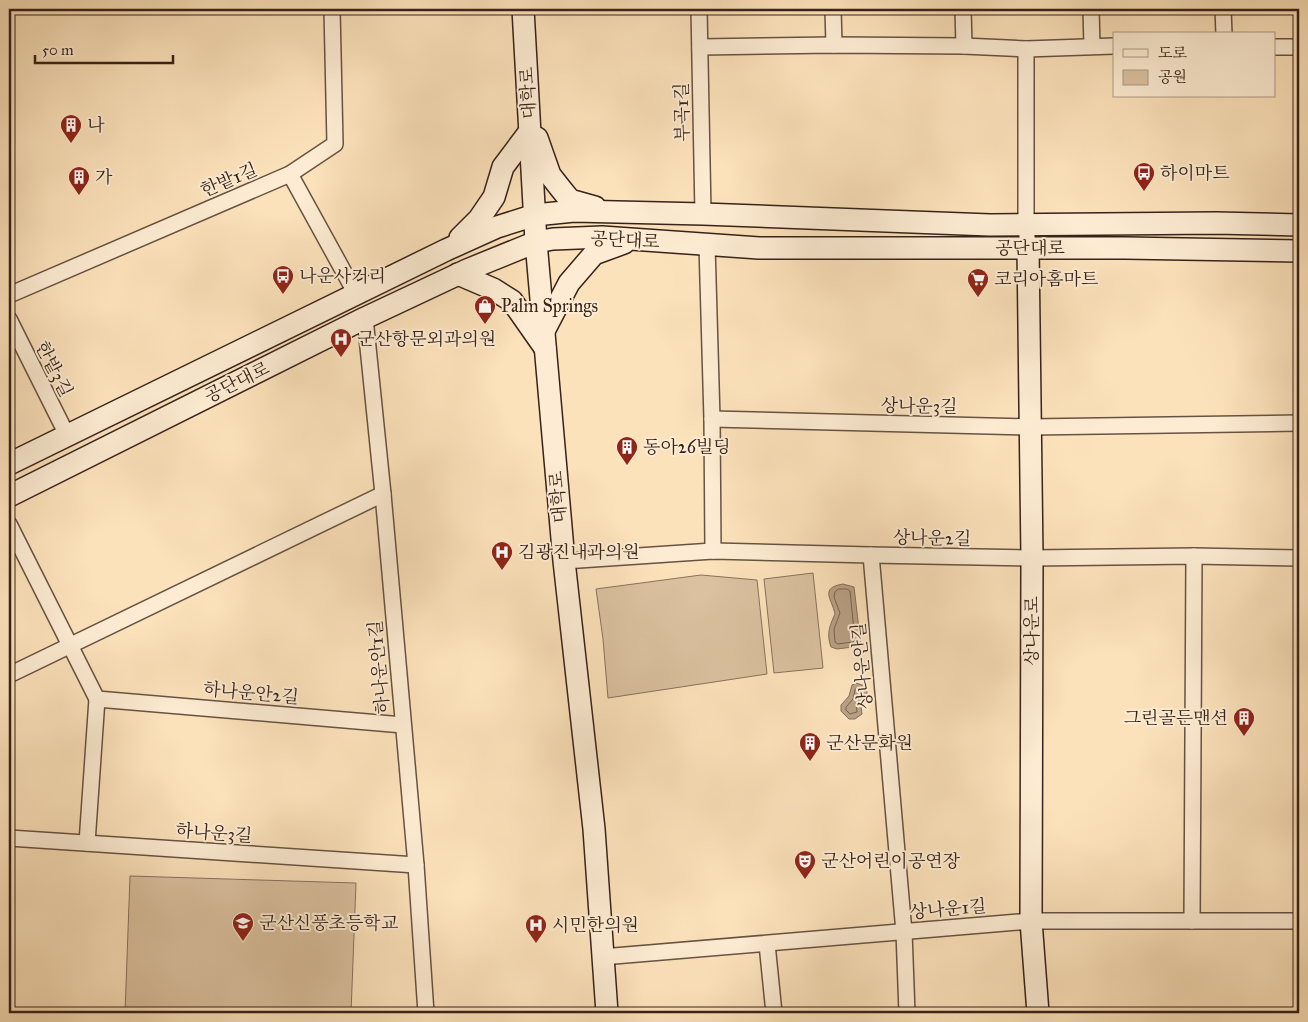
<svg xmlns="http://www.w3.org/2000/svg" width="1308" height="1022" font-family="'IM FELL Great Primer','Noto Serif KR',serif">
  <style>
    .green { fill: #dbc1a0; stroke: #89725d }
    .water { fill: #b9a184; stroke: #856e5a }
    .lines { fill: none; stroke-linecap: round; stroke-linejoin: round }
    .shore { stroke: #78624f; stroke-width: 1 }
    .street-casing { stroke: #685242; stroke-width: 18 }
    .secondary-casing { stroke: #37221a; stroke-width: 24 }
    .street { stroke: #fdecd3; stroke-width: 15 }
    .secondary { stroke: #fdecd3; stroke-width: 21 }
    .labels { text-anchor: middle; stroke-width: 4; stroke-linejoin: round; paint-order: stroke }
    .street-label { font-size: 18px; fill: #37221a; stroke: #fdecd3 }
    .poi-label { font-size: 18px; fill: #37221a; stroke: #fdecd3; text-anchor: start }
  </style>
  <rect width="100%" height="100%" fill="#fce2bb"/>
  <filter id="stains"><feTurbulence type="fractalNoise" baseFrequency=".004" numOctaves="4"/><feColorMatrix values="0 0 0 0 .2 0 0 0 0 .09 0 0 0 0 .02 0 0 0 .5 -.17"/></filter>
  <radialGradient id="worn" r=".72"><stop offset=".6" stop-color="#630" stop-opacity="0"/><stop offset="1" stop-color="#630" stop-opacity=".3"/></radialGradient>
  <!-- green -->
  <g class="green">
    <path d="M813 573 823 668 774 673 764 579Z"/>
    <path d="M701 575 757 580 767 674 608 698 603 639 596 589Z"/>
    <path d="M130 876 356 883 351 1013H125Z"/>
  </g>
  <!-- water -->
  <g class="water">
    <path d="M843 584 854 587 861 646 837 649 831 647C826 634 830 625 835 614 832 599 819 588 843 584Z"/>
    <path d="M856 683 865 686C871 699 862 696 861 706 861 709 862 711 862 714L855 719H849L841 711V705L849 696 852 685Z"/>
  </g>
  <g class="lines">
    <!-- shore -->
    <g class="shore">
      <path d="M839 589H847L850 591 855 640 853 642 838 644 835 642 834 629 840 613 834 597 835 592Z"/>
      <path d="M857 688 861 689 862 694 856 703 857 712 850 714 846 710V707L853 699 855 690Z"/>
    </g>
    <!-- street casing -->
    <g class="street-casing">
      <g id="street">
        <path d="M699 9 703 214"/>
        <path d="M833 9 834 45"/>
        <path d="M963 9 964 46"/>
        <path d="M1091 9 1092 46"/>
        <path d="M1223 9 1224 34"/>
        <path d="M700 47 834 45 964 46 1026 49 1114 46"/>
        <path d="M1274 47H1299"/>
        <path d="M1026 49V225L1028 248"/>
        <path d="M290 174 356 294"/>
        <path d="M707 245 712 419 713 551"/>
        <path d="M9 295 290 174 335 144 332 9"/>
        <path d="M365 318 383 494 416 865 426 1013"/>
        <path d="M9 319 67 435"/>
        <path d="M712 419 1031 427 1299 423"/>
        <path d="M9 524 97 699 403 725"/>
        <path d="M871 555 904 932 907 1013"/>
        <path d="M564 561 713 551 871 555 1032 558 1194 556 1299 558"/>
        <path d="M9 675 383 494"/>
        <path d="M9 838 416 865"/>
        <path d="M87 843 97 699"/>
        <path d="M1192 921 1194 556"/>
        <path d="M767 944 774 1013"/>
        <path d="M602 957 1031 921H1299"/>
      </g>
    </g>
    <!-- secondary casing -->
    <g class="secondary-casing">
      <g id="secondary">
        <path d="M523 9 536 242 564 561 594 829 607 1013"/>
        <path d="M537 138 550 175 561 189 570 200 595 207"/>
        <path d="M460 238 479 219 494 197 503 167 530 131"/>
        <path d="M1028 248 1032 558 1031 921 1038 1013"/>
        <path d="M458 274 493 289 512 301 545 348"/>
        <path d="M544 331 569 283 594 254 624 243"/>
        <path d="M9 464 446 250 497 227 535 215 574 211 703 214 990 225 1216 223 1299 225"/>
        <path d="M9 496 365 318 467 270 536 242 553 239 602 237 759 248H1125L1299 251"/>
      </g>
    </g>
    <!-- street -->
    <use href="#street" class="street"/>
    <!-- secondary -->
    <use href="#secondary" class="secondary"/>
  </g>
  <!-- icons -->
  <defs>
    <g id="building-pin" transform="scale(1.125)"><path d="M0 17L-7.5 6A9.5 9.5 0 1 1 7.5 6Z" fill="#8f2418" stroke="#fdecd3"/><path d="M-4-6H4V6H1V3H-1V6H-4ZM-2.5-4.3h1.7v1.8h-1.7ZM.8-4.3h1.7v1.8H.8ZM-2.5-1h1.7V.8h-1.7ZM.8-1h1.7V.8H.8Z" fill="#fff"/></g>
    <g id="bus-pin" transform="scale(1.125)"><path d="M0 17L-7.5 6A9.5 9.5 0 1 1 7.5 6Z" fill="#8f2418" stroke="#fdecd3"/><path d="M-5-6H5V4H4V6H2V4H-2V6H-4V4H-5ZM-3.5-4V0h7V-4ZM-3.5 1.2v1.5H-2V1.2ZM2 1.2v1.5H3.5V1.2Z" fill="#fff"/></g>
    <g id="supermarket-pin" transform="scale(1.125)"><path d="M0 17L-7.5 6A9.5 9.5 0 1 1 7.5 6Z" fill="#8f2418" stroke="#fdecd3"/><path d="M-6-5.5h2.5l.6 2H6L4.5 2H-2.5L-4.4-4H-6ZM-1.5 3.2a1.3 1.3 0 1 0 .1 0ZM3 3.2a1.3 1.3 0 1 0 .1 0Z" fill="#fff"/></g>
    <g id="shop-pin" transform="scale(1.125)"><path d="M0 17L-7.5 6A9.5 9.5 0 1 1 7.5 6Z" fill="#8f2418" stroke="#fdecd3"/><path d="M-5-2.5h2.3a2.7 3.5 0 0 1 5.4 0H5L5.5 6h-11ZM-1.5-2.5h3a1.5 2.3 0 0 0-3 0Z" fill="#fff"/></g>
    <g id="hospital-pin" transform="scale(1.125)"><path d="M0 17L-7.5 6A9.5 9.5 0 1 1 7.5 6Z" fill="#8f2418" stroke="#fdecd3"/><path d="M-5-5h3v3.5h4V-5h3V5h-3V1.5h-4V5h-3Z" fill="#fff"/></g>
    <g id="theatre-pin" transform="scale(1.125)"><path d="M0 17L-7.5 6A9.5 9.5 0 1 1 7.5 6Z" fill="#8f2418" stroke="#fdecd3"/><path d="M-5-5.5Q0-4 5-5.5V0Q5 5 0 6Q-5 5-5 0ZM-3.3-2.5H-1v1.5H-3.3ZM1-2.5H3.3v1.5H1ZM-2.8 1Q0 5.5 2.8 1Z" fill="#fff"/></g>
    <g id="school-pin" transform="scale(1.125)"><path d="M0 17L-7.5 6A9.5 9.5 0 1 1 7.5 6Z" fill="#8f2418" stroke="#fdecd3"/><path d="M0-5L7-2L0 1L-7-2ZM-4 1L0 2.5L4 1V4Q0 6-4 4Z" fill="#fff"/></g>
  </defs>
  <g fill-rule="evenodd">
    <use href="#building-pin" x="71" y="125"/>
    <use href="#bus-pin" x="1144" y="173"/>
    <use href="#building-pin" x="79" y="177"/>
    <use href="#bus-pin" x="283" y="276"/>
    <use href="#supermarket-pin" x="978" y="279"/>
    <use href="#shop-pin" x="485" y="306"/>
    <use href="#hospital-pin" x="341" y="339"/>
    <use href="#building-pin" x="627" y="447"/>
    <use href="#hospital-pin" x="502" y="552"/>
    <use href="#building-pin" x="1244" y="718"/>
    <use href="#building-pin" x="810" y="743"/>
    <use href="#theatre-pin" x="805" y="861"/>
    <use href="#school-pin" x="243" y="923"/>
    <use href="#hospital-pin" x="536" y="925"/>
  </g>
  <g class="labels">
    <!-- street labels -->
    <g class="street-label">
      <text transform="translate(528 93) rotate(-93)" y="6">대학로</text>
      <text transform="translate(682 112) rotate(-91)" y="6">부곡1길</text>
      <text transform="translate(229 180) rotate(-23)" y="6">한밭1길</text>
      <text transform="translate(625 240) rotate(3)" y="6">공단대로</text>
      <text x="1030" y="254">공단대로</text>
      <text transform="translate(54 369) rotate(63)" y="6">한밭3길</text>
      <text transform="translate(237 382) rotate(-26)" y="6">공단대로</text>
      <text transform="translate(919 406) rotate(1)" y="6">상나운3길</text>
      <text transform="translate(558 497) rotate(-95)" y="6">대학로</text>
      <text transform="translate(932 538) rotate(1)" y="6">상나운2길</text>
      <text transform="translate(1032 631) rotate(-90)" y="6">상나운로</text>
      <text transform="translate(862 666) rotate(-95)" y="6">상나운안길</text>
      <text transform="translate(379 667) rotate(-95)" y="6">하나운안1길</text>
      <text transform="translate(251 693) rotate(5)" y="6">하나운안2길</text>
      <text transform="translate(214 833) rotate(4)" y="6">하나운3길</text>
      <text transform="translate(948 909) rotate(-5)" y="6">상나운1길</text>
    </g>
    <!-- poi labels -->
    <g class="poi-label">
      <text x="87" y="131">나</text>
      <text x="1160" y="179">하이마트</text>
      <text x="95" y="183">가</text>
      <text x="299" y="282">나운사거리</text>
      <text x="994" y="285">코리아홈마트</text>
      <text x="501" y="312">Palm Springs</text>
      <text x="357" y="345">군산항문외과의원</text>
      <text x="643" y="453">동아26빌딩</text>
      <text x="518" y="558">김광진내과의원</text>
      <text x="1228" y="724" text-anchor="end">그린골든맨션</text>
      <text x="826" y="749">군산문화원</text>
      <text x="821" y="867">군산어린이공연장</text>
      <text x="259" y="929">군산신풍초등학교</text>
      <text x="552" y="931">시민한의원</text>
    </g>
  </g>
  <!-- margin -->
  <rect width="1308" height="1022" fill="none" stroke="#fce2bb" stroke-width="30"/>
  <rect x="10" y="10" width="1288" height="1002" fill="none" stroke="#37221a" stroke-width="2.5"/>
  <rect x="15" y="15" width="1278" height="992" fill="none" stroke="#37221a"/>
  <!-- legend -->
  <rect x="1113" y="32" width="162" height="65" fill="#fdecd3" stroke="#ae9b89"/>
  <rect x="1123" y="49" width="25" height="8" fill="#fdecd3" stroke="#ae9b89"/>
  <text x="1158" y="58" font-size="15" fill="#37221a">도로</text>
  <rect x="1123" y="70" width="25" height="15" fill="#dbc1a0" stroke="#ae9b89"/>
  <text x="1158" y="82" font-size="15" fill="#37221a">공원</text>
  <!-- scale -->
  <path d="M35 55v8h138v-8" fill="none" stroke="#37221a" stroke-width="2.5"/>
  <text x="42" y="55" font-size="15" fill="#37221a" stroke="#fdecd3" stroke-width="4" paint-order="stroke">50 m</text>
  <rect width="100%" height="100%" filter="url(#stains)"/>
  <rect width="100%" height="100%" fill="url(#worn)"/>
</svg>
